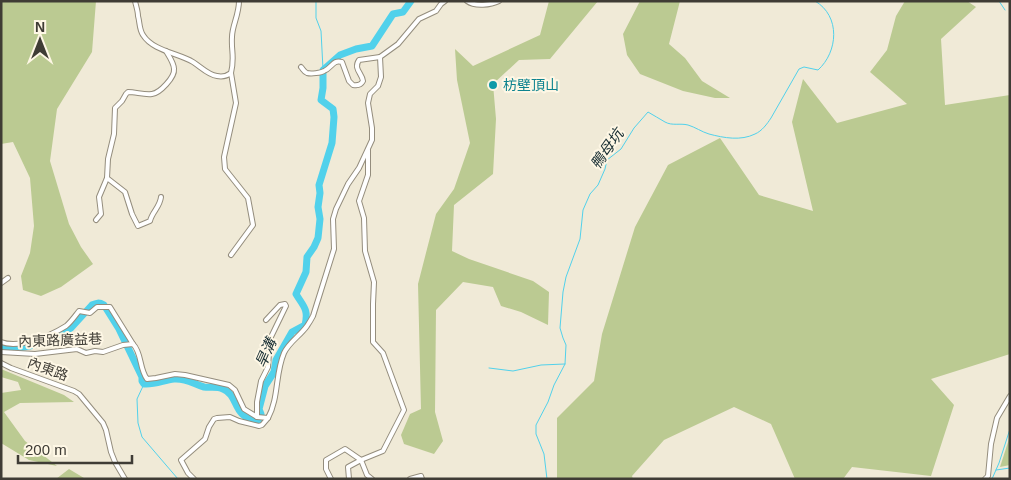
<svg xmlns="http://www.w3.org/2000/svg" width="1011" height="480" font-family="Arial,'Noto Sans TC',sans-serif">
  <style>
    .green { fill: #bbca92 }
    .lines { fill: none; stroke-linecap: round; stroke-linejoin: round }
    .stream { stroke: #51d1eb; stroke-width: 1 }
    .river { stroke: #51d1eb; stroke-width: 7 }
    .minor-casing { stroke: #948d7d; stroke-width: 6 }
    .minor { stroke: #fff; stroke-width: 4 }
    .culture-dot { fill: #0f9aa8; stroke: #fef7e5; stroke-width: 2 }
    .labels { text-anchor: middle; stroke-width: 4; stroke-linejoin: round; paint-order: stroke }
    .culture-label { font-size: 14px; fill: #0d838f; stroke: #fef7e5; text-anchor: start }
    .street-label { font-size: 14px; fill: #3f3c35; stroke: #fef7e5 }
    .water-label { font-size: 15px; font-style: italic; fill: #192f34; stroke: #fef7e5 }
  </style>
  <rect width="100%" height="100%" fill="#f0ead7"/>
  <!-- green -->
  <g class="green">
    <path d="M1 1H96L92 52 57 109 50 161 69 224 81 247 93 264 61 287 41 296 23 290 21 276 30 253 34 226 30 178 13 142 1 144Z"/>
    <path d="M549 1H598L550 59 519 60 493 84 496 119 493 174 454 205 452 251 469 259 533 281 549 292 548 325 521 312 501 306 493 287 463 282 436 310 435 412 443 441 434 454 404 444 401 435 410 414 421 409 418 284 436 214 454 189 470 143 457 80 455 49 473 66 540 35Z"/>
    <path d="M640 1H680L669 44 685 58 702 81 730 98H715L683 91 640 74 627 55 623 34Z"/>
    <path d="M905 1H967L976 7 941 39 945 105 1010 95V354L931 379 954 405 931 476 852 467 843 479H795L771 424 734 407 664 440 632 476 633 479H557V418L594 381 602 334 635 227 668 165 720 138 759 195 813 211 792 122 803 79 837 123 907 104 870 72 887 50 896 16Z"/>
    <path d="M1 369 64 395 74 402 20 403 4 412 25 441 57 466 29 460 1 443V393L21 390 18 382 1 377Z"/>
    <path d="M1010 436V465L1000 467Z"/>
    <path d="M69 469 84 478 86 479H56Z"/>
  </g>
  <g class="lines">
    <!-- stream -->
    <g class="stream">
      <path d="M316 1V18L321 31 323 69"/>
      <path d="M999 1 1005 10"/>
      <path d="M489 368 513 371 541 365 565 364"/>
      <path d="M144 384 137 399 138 423 142 437 178 479"/>
      <path d="M996 470 1010 468"/>
      <path d="M547 479 544 454 536 434V425L548 402 554 385 565 364 566 345 563 338 560 328 563 292 566 277 580 239 583 210 590 194 598 185 605 169 607 160 621 149 634 128 648 112C654 115 659 119 665 122 672 126 680 123 688 125 695 127 702 132 709 134 724 138 741 141 755 134 762 131 767 124 771 118L799 69 804 67 818 70C838 52 841 16 815 1"/>
      <path d="M992 479 999 463 1010 429"/>
    </g>
    <!-- river -->
    <path class="river" d="M1 347 17 348 30 346 62 333 71 328 92 305C96 303 99 302 104 305L119 329 142 377V381L144 384C155 385 164 380 174 379 187 378 193 384 204 387 210 388 217 386 223 389 240 396 231 417 258 421L261 420V414L259 409 265 386 274 372 276 360 292 332 305 325C309 309 303 306 296 294L306 272 307 257 314 247 318 238 320 219 318 207 320 193 319 185 332 143 334 117 333 109 321 100 323 88V70L340 55 356 49 372 46 393 14 403 12 411 1"/>
    <!-- minor casing -->
    <g class="minor-casing">
      <g id="minor">
        <path d="M135 1C136 6 138 11 138 16 140 23 139 29 143 35 153 51 178 53 193 62 201 67 208 75 217 76 222 77 227 76 231 73 235 57 231 51 232 37 232 26 239 15 239 1"/>
        <path d="M467 1C475 7 491 5 499 1"/>
        <path d="M301 67C303 69 304 72 307 73 311 74 321 73 324 71 332 68 333 59 342 62L349 81 353 85C358 86 361 85 363 81 362 73 353 69 359 60L380 57"/>
        <path d="M231 73 236 103 224 157 225 169 248 198 253 225 231 255"/>
        <path d="M107 178 125 192 132 214 138 226 150 221C152 212 160 207 161 197"/>
        <path d="M96 220 101 214 99 197 107 178 108 159 114 134 115 108 122 101 126 94 128 92C136 92 144 95 152 94 160 93 175 77 174 69 174 63 169 56 166 51"/>
        <path d="M1 283 8 278"/>
        <path d="M1 342C19 349 50 336 66 326 71 322 75 316 79 311L90 313 97 307H110L133 344"/>
        <path d="M1 352 35 354 77 349 86 353 95 351 103 352 123 345 133 344C142 353 139 368 147 379L156 378 175 374 185 375 229 385 235 390 244 409 257 417 268 418C279 398 275 374 284 353 289 342 300 336 307 326 309 323 311 320 313 316L334 249 333 219 336 209 348 184 359 168 372 140V128L368 103 370 94 378 86 381 77 380 57 398 44 419 19 436 11 441 4 445 1"/>
        <path d="M1 363 11 368 74 391 79 394 103 423 106 430 111 452 115 462 125 479"/>
        <path d="M257 417V402L261 381 268 367 270 339 286 306 285 304 280 305 266 320"/>
        <path d="M194 479 188 473 181 460 205 439 209 427 214 419 217 418 230 417 239 421 259 426 262 425 268 418"/>
        <path d="M331 479 326 469V460L345 449 361 460 367 475 372 479"/>
        <path d="M349 479 348 467 361 460 383 451 404 410 383 353 373 342V304L374 282 365 251 364 218 359 201 368 175V150"/>
        <path d="M410 479 421 476 422 479"/>
        <path d="M985 479 988 476 991 444 997 418 1010 396"/>
      </g>
    </g>
    <!-- minor -->
    <use href="#minor" class="minor"/>
  </g>
  <!-- markers -->
  <circle class="culture-dot" cx="493" cy="85" r="5"/>
  <g class="labels">
    <!-- culture labels -->
    <g class="culture-label">
      <text x="503" y="90">枋壁頂山</text>
    </g>
    <!-- street labels -->
    <g class="street-label">
      <text transform="translate(60 340) rotate(-2)" y="5">內東路廣益巷</text>
      <text transform="translate(48 369) rotate(20)" y="5">內東路</text>
    </g>
    <!-- water labels -->
    <g class="water-label">
      <text transform="translate(607 149) rotate(-55)" y="5">鴨母坑</text>
      <text transform="translate(266 353) rotate(-66)" y="5">旱溝</text>
    </g>
  </g>
  <!-- border -->
  <rect width="1011" height="480" fill="none" stroke="#3f3c35" stroke-width="5"/>
  <!-- north arrow -->
  <g transform="translate(40 40)" stroke="#fef7e5" stroke-width="4" paint-order="stroke">
  <path d="M0-4L9 19L0 12L-9 19Z" fill="#3f3c35"/>
  <text y="-8" font-size="14" font-weight="bold" text-anchor="middle" fill="#3f3c35">N</text>
  </g>
  <!-- scale -->
  <path d="M18 455v8h114v-8" fill="none" stroke="#3f3c35" stroke-width="2.5"/>
  <text x="25" y="455" font-size="15" fill="#3f3c35" stroke="#fef7e5" stroke-width="4" paint-order="stroke">200 m</text>
</svg>
